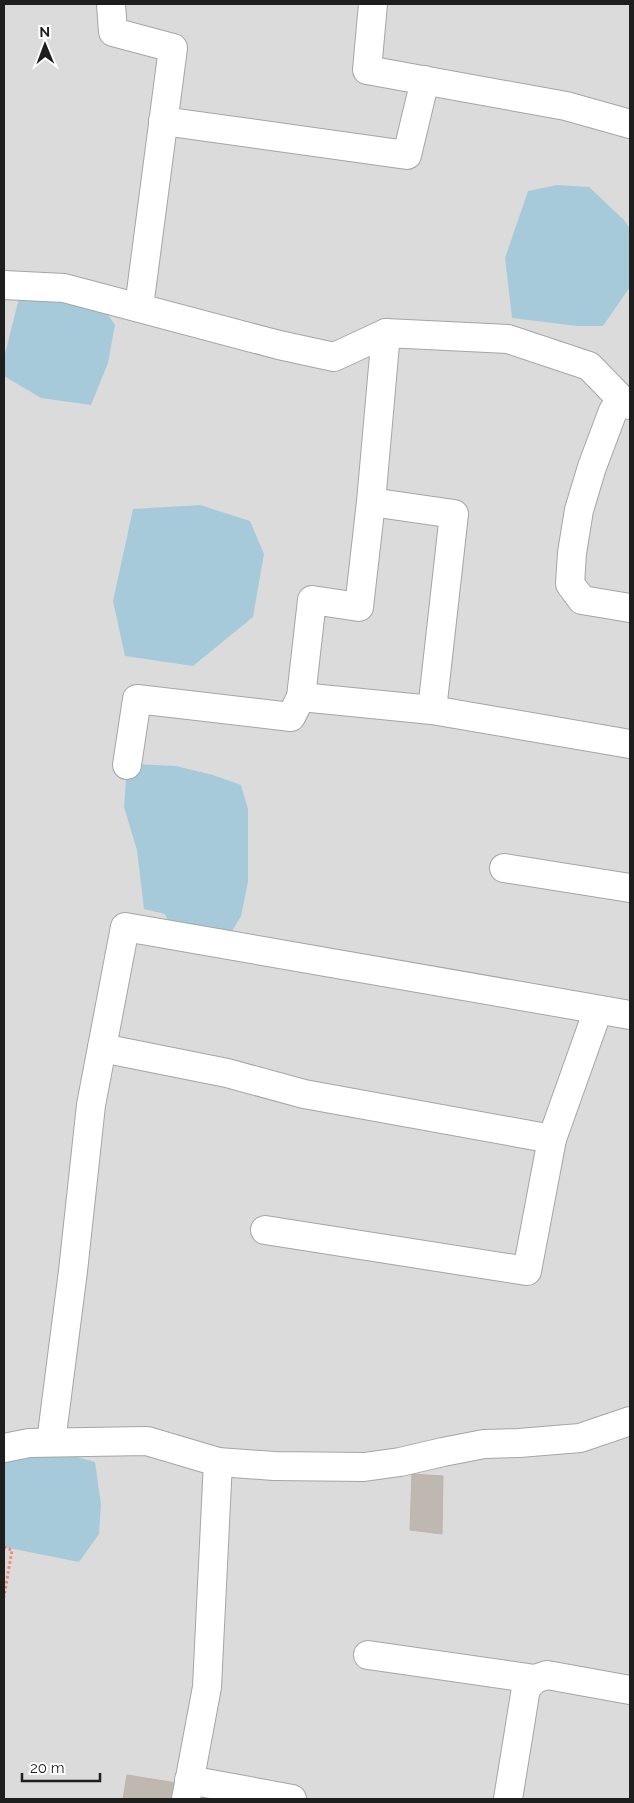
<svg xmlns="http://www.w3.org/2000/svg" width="634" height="1803" font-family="Raleway,sans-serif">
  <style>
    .residential { fill: #dcdbdb }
    .water { fill: #a7cada }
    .building { fill: #bfb8b1; stroke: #bfb4a8 }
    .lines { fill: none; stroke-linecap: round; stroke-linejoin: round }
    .minor-casing { stroke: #a5a5a5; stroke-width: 30 }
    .path { stroke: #f28972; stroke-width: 3; stroke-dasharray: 2.5 2.5; stroke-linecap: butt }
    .minor { stroke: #fff; stroke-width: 28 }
  </style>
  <rect width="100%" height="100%" fill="#efece5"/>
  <!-- residential -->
  <rect class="residential" x="4" y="4" width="626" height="1795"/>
  <!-- water -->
  <g class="water">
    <path d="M557 185 589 187 624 220 630 229V287L603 326H577L512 318 505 258 528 191Z"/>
    <path d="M19 298 99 302 115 325 108 363 91 405 41 398 4 376V358Z"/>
    <path d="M200 505 250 521 264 554 253 617 193 666 125 656 113 601 133 509Z"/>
    <path d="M134 764 176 766 213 775 241 785 248 809V882L241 916 232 931 210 936 170 925 165 914 144 909 137 850 124 807 127 765Z"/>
    <path d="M63 1453 95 1462 101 1504 99 1534 79 1562 4 1547V1459Z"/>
  </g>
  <!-- building -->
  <g class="building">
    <path d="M412 1474 443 1476 442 1534 410 1530Z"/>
    <path d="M127 1775 183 1784 180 1799H123Z"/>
  </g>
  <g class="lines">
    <!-- minor casing -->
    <g class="minor-casing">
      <g id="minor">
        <path d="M111 4 113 32 173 48 139 307"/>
        <path d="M373 4 367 70 566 106 630 124"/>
        <path d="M163 121 407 155 425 80"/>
        <path d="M4 285 64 288 279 345 334 357 386 333 508 339 589 366 623 401"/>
        <path d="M630 405 623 401 613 411 592 467 579 510 572 553 570 584 582 600 630 608"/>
        <path d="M371 502 454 514 432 710"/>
        <path d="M301 697 432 710 630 744"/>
        <path d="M127 765 137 699 291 717 301 697 312 600 359 607 371 502 386 333"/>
        <path d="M504 868 630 888"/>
        <path d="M102 1048 227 1073 304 1094 552 1139"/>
        <path d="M265 1230 527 1271 552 1139 598 1010"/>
        <path d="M51 1442 73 1271 91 1105 125 927 630 1015"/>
        <path d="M4 1448 29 1443 147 1441 218 1462 274 1466 364 1467 400 1462 443 1452 484 1444 519 1443 580 1438 630 1421"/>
        <path d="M368 1655 535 1679"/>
        <path d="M189 1780 292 1799"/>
        <path d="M186 1799 207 1687 218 1462"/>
        <path d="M508 1799 526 1688 535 1679 547 1675 630 1690"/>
      </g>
    </g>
    <!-- path -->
    <path class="path" d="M4 1547 12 1550 4 1597"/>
    <!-- minor -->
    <use href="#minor" class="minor"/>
  </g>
  <!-- border -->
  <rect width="634" height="1803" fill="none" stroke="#1e1e1e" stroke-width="10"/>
  <!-- north arrow -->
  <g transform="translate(45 45) rotate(359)" stroke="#ffffff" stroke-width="4" paint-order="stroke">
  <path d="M0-4L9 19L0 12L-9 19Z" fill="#1e1e1e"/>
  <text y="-8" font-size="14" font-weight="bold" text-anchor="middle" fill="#1e1e1e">N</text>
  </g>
  <!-- scale -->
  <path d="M22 1773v8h78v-8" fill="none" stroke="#1e1e1e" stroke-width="2.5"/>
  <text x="30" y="1773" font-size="15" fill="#1e1e1e" stroke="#ffffff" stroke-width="4" paint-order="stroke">20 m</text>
</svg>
